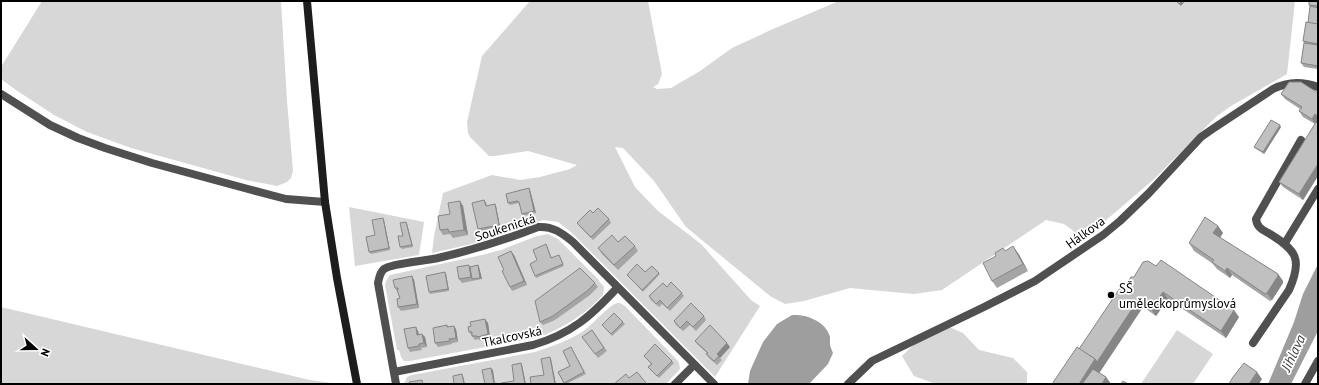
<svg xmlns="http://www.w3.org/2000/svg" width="1319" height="385" font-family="'PT Sans',sans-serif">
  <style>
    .green { fill: #d7d7d7 }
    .water { fill: #9e9e9e }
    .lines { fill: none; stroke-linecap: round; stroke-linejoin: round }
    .street { stroke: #505050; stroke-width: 8 }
    .secondary { stroke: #1d1d1d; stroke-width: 8 }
    .wall { fill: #a5a5a5 }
    .shaded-wall { fill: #868686 }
    .building { fill: #c0c0c0; stroke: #868686 }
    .poi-dot { fill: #000; stroke: #fff; stroke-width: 1.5 }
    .labels { text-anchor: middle; stroke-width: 3.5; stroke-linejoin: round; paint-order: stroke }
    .street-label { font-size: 13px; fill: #000; stroke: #fff }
    .poi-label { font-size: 13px; fill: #000; stroke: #fff; text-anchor: start }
    .water-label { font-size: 14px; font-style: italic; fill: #3f3f3f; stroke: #fff }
  </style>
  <rect width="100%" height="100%" fill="#fff"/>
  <!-- green -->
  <g class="green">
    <path d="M42 1H281L287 101 293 171 291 178 287 182 277 186 246 180 131 148 87 132 54 115 16 90 1 79V67Z"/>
    <path d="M530 1H648L662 74 658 84 653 87 657 89 671 88 700 71 732 48 773 29 839 1H1295L1287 74 1231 106 1217 116 1153 180 1084 239 1064 224 1046 220 942 290 914 294 850 288 804 301 785 304 770 296 686 227 654 181 623 148 615 147 635 187 658 211 701 244 751 300 760 306 715 377 571 232 558 222 543 220 480 242 432 253 434 236 443 193 492 175 520 180 540 177 570 169 577 165 528 151 495 156H489L470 137 468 133 467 122 482 56Z"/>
    <path d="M349 207 424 222 419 255 355 266Z"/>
    <path d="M548 234 558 239 599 280V281L604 287 603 295C586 314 564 327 540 337L410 361H404L401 357 399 350H397L385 285 386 281 390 275 482 255 501 250 537 236Z"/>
    <path d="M617 303H620L625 306 679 362 680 369 666 384H404L407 377 412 375 535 352C553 346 571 340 586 329 594 323 608 306 617 303Z"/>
    <path d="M1 307 310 380 331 383V384H1Z"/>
    <path d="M947 326 963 333 979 350 1013 358 1027 372V384H936L914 376 902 356 929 330Z"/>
    <path d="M1177 330 1213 354 1193 384H1141Z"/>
  </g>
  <!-- water -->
  <g class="water">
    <path d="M1318 264V331L1291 384H1268L1294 322 1303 294Z"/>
    <path d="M792 315C806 314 826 321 830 337 830 338 830 343 830 344 830 347 832 350 833 353L828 364 809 384H748L750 371 763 342 777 324Z"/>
  </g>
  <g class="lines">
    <!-- street -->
    <g class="street">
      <path d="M1 94 50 125 78 138 105 148 152 163 248 189 286 199 325 202"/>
      <path d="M1285 243 1318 189"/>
      <path d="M1253 343 1289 290C1303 259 1296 250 1270 234 1263 230 1257 228 1256 219L1301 140"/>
      <path d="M394 372 533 345C571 334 591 316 617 288"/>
      <path d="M396 384 378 283C379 278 380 272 384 269 392 263 426 261 438 258 473 250 505 240 538 227 553 226 562 233 573 242L714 384"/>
      <path d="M675 384 694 365"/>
      <path d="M848 384 872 361 984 307 1035 281 1103 235 1120 221 1149 193 1201 137 1214 128 1273 89C1288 81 1302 81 1318 87"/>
      <path d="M1305 384 1318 361"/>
    </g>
    <!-- secondary -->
    <path class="secondary" d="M307 1 325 202 337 278 357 384"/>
  </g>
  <!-- wall -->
  <g class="wall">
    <path d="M1318 1V69L1304 67 1301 63 1304 43 1303 41 1308 23 1310 6 1309 5Z"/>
    <path d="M1318 93V121L1317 123 1318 124V176L1303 200 1283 187 1279 182 1315 124 1303 117 1299 111 1300 109 1285 99 1281 94Z"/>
    <path d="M1281 127 1264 154 1256 149 1254 147Z"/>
    <path d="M530 190 536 213 523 216 522 214 519 203 510 205 508 203Z"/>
    <path d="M484 200 486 202 487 206 495 204 496 206 500 227 479 231 478 229Z"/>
    <path d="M460 201 463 206 468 235 453 238 450 234 443 235 440 230Z"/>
    <path d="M609 219 611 223 593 240 580 227 577 223Z"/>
    <path d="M384 220 390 250 371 254 369 252 375 235Z"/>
    <path d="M406 222 407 224 413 247 402 249 400 247Z"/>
    <path d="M1218 226 1223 233 1220 238 1278 274 1283 281V283L1272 300 1270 301 1232 275 1230 278 1217 269 1212 263 1194 251 1189 243Z"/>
    <path d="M618 242 635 246 638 251 618 270 602 254 598 248Z"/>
    <path d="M547 246 552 258 560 257 564 266 536 278 535 276 537 260Z"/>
    <path d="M1005 251 1018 253 1028 271 997 288 992 281Z"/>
    <path d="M514 255 527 285 512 291 510 287 504 270Z"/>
    <path d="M478 265 479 267 482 279 462 283 459 279 470 267Z"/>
    <path d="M645 272 659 273 660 274 643 292 627 275Z"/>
    <path d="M446 274 449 291 430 294 429 292Z"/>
    <path d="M412 276 414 280 419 308 401 311 398 307 400 298 398 292 395 288Z"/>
    <path d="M1129 280 1239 317 1226 338 1168 299 1156 316 1143 307 1099 373 1106 377 1111 384H1052L1125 291 1130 283Z"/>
    <path d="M595 283 598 287 590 295 555 320 543 325 540 322Z"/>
    <path d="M667 287 682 293 684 296 670 311 662 304 659 307 651 300 649 296Z"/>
    <path d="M704 316 706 320 696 331 690 325 683 331 676 325 674 321Z"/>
    <path d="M623 322 625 324 612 336 602 325Z"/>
    <path d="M488 323 490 337 480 341 479 339 475 340 469 332Z"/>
    <path d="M447 325 448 327 456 329 458 342 452 343V344L438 347 435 343Z"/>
    <path d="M592 330 607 351 598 358 585 341Z"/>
    <path d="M418 331 419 334H422L425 337 427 347 421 348 422 350 410 352 408 348Z"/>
    <path d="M695 341 730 347 720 358 722 360 717 365 709 358 706 354 707 353 697 344Z"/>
    <path d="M571 347 586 374 566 384H564L558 372 570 366Z"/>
    <path d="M644 356 672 361 674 363 659 378 648 367 651 364Z"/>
  </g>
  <!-- shaded-wall -->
  <g class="shaded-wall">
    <path d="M1182 1H1185L1181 6 1179 4Z"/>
    <path d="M1315 114 1318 118V121L1316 125 1312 119Z"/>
    <path d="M1280 125 1281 127 1264 154 1263 152Z"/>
    <path d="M1318 164V176L1303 200 1299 194Z"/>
    <path d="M529 188 530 190 536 213 534 211Z"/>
    <path d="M460 201 463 206 468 235 464 230Z"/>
    <path d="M495 204 496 206 500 227 499 225Z"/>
    <path d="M383 218 384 220 390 250 389 248Z"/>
    <path d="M406 222 407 224 413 247 412 245Z"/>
    <path d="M1218 226 1223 233 1218 240 1213 233Z"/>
    <path d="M1013 246 1018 253 1028 271 1023 264Z"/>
    <path d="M511 251 514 255 527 285 524 281Z"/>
    <path d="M478 265 479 267 482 279 480 278Z"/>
    <path d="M1227 268 1232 275 1230 278 1225 271Z"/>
    <path d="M445 272 446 274 449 291 448 289Z"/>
    <path d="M1278 274 1283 281V283L1272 300 1267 293Z"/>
    <path d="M412 276 414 280 419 308 417 304Z"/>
    <path d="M1163 292 1168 299 1156 316 1151 309Z"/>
    <path d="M1138 300 1143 307 1092 384H1079L1095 359Z"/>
    <path d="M1234 310 1239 317 1226 338 1221 331Z"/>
    <path d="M485 319 488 323 490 337 488 334Z"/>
    <path d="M454 326 456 329 458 342 456 338Z"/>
    <path d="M416 327 418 331 419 338 417 335Z"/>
    <path d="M422 334 425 337 427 347 424 343Z"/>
    <path d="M727 343 730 347 720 358 717 354Z"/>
    <path d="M550 357 551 359 556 384H555Z"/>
    <path d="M521 363 522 365 526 384H525Z"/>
    <path d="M491 368 493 370 495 384H494Z"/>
    <path d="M1257 372 1262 379 1259 384H1249Z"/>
    <path d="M462 374 463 376 465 384H464Z"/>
    <path d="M1106 377 1111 384H1102Z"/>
  </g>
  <!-- building -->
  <g class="building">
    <path d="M1176 1H1182L1179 4Z"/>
    <path d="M1309 1H1318V6L1309 5Z"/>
    <path d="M1310 6 1318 8V24L1308 23Z"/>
    <path d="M1306 22 1318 24V44L1303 41Z"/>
    <path d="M1304 43 1318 45V66L1301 63Z"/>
    <path d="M1289 82H1301L1318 93V116L1315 114 1312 119 1299 111 1302 107 1281 94Z"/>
    <path d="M1271 120 1280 125 1263 152 1254 147Z"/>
    <path d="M1316 122 1318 124V164L1299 194 1279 182Z"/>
    <path d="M529 188 534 211 522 214 519 202 517 201 508 203 506 194Z"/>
    <path d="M484 200 486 206 495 204 499 225 478 229 472 203Z"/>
    <path d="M460 201 464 230 449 232 448 229 440 230 438 216 450 214 448 203Z"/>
    <path d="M598 208 609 219 591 237 577 223 590 210 593 213Z"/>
    <path d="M1205 217 1218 226 1213 233 1278 274V276L1267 293 1265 294 1227 268 1225 271 1212 262 1214 260 1189 243Z"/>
    <path d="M383 218 389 248 369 252 366 237 375 235 372 220Z"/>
    <path d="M406 222 412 245 400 247 398 236H403L400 223Z"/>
    <path d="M612 235 618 242 625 236 635 246 614 265 598 248Z"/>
    <path d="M546 244 551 258 559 255 563 264 535 276 530 264 537 260 533 250Z"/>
    <path d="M1013 246 1023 264 992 281 983 263 996 256 995 253 1003 248 1005 251Z"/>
    <path d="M511 251 524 281 510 287 502 271 504 270 498 257Z"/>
    <path d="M1161 260 1234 310 1221 331 1163 292 1151 309 1138 300 1097 362 1095 359 1079 349 1120 288 1125 291 1130 283 1129 280 1131 277H1134L1143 262 1148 261 1156 266Z"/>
    <path d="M637 264 645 272 652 266 659 273 642 290 627 275Z"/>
    <path d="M469 265 471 277 459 279 457 267Z"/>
    <path d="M478 265 480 278 472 279 470 267Z"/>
    <path d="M580 268 595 283 587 291 553 316 540 322 535 301Z"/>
    <path d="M445 272 448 289 429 292 426 276Z"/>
    <path d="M412 276 417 304 398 307 397 299 400 298 397 290H398V288H395L393 280Z"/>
    <path d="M671 282 682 293 667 308 660 300 656 304 649 296 663 283 667 287Z"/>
    <path d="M691 303 704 316 693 327 687 321 680 328 674 321Z"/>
    <path d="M614 313 623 322 611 334 602 325Z"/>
    <path d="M485 319 488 334 478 337 477 336H472V332H469L468 327 471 326 470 322Z"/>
    <path d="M447 325V327L454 326 456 338 449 339 450 341 435 343 433 328Z"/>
    <path d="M710 325 727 343 717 354 719 356 714 361 706 354 708 353 695 341Z"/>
    <path d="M416 327 417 335 422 334 424 343 419 344V346L408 348 404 329Z"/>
    <path d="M592 330 604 348 595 354 582 337Z"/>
    <path d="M655 344 672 361 657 376 648 367 652 364 644 356Z"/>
    <path d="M571 347 584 372 564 383 558 372 570 366 563 351Z"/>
    <path d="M1077 347 1095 359 1079 384H1052Z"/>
    <path d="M550 357 555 384H531L530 377 544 375 541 359Z"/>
    <path d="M521 363 525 384H501V383L514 381 512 365Z"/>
    <path d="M1244 363 1257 372 1249 384H1229L1233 377Z"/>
    <path d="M491 368 494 384H485L482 370Z"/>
    <path d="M1093 369 1106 377 1102 384H1082Z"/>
    <path d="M637 372 646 383 645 384H614L626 374 629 378Z"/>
    <path d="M462 374 464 384H454L453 376Z"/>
    <path d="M422 380 423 384H410L409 382Z"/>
    <path d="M1123 381 1128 384H1121Z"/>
  </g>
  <!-- markers -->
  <circle class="poi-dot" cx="1111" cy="295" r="4"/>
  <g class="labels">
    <!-- street labels -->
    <g class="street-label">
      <text transform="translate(505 227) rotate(-18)" y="5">Soukenická</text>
      <text transform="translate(1085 232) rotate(-36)" y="5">Hálkova</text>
      <text transform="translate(512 336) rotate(-12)" y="5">Tkalcovská</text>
    </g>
    <!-- poi labels -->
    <g class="poi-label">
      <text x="1119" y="293">SŠ<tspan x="1119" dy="15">uměleckoprůmyslová</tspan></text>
    </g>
    <!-- water labels -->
    <g class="water-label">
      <text transform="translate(1293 353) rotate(-65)" y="5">Jihlava</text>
    </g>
  </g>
  <!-- border -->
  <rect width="1319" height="385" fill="none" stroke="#000000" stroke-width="4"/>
  <!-- north arrow -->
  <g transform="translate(36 349) rotate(111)" stroke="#ffffff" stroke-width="3" paint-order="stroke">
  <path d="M0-3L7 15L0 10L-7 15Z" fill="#000000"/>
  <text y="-6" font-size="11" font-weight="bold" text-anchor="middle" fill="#000000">N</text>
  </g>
</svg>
